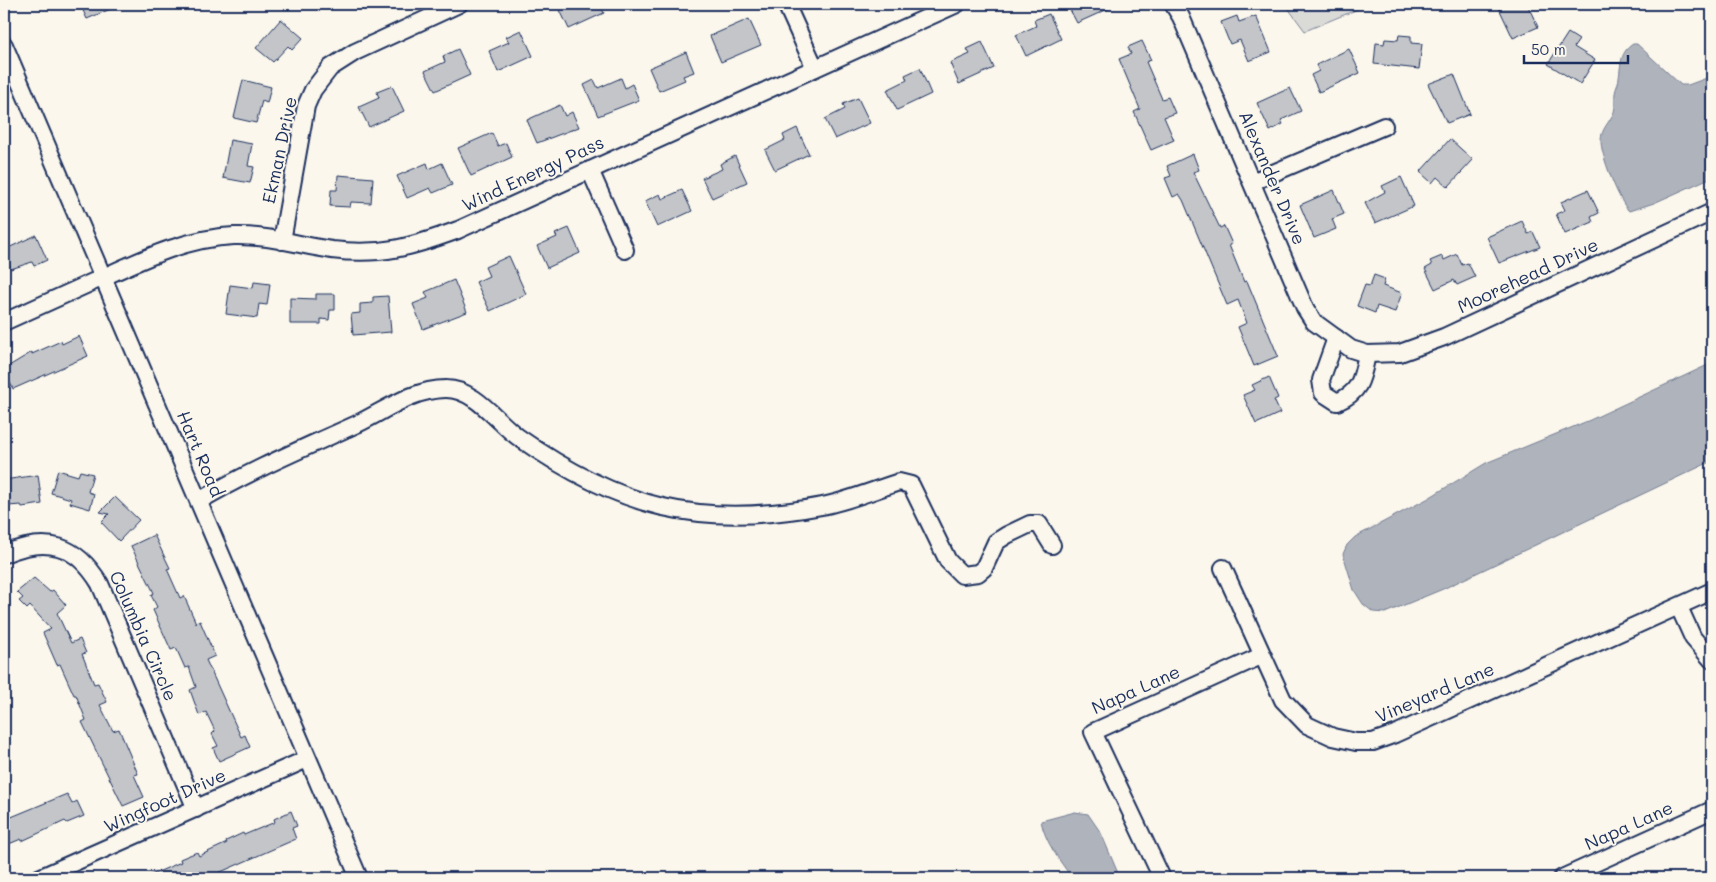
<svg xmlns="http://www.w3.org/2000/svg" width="1716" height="882" font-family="Mali,sans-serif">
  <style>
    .green { fill: #dadad7; stroke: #7a849a }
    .water { fill: #afb3bb; stroke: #747e96 }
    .building { fill: #c3c5c9; stroke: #1b2f5e }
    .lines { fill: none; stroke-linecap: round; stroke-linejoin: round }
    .minor-casing { stroke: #1b2f5e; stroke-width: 20 }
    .minor { stroke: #fbf7ec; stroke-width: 16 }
    .labels { text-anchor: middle; stroke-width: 4; stroke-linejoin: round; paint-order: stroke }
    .street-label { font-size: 18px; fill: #1b2f5e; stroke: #fbf7ec }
  </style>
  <rect width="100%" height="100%" fill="#fbf7ec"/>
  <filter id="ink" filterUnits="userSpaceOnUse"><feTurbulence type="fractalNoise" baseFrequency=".02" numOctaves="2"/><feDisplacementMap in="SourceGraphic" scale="10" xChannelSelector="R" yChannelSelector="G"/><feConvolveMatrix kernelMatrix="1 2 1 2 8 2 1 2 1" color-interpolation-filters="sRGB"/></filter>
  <g filter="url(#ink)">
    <!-- green -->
    <path class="green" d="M1285 4H1370L1305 31Z"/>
    <!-- water -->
    <g class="water">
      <path d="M1633 44H1637L1681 85H1688L1712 76V177L1654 203 1629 211C1619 202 1600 153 1601 140 1601 129 1610 122 1614 112 1616 106 1614 99 1615 93 1616 87 1619 83 1619 78 1621 64 1620 52 1633 44Z"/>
      <path d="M1712 363V461L1443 589 1385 613 1373 612 1363 604 1354 590 1343 554 1347 545 1355 537 1427 499 1486 463 1590 420Z"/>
      <path d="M1075 812 1088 814 1101 833 1120 878H1072C1060 861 1045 842 1041 821Z"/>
    </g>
    <!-- building -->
    <g class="building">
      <path d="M80 4H122L87 19Z"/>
      <path d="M569 4H600L604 13 569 29 559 8Z"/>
      <path d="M1067 4H1119L1077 23Z"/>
      <path d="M1497 4H1527L1538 27 1513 38Z"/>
      <path d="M1049 14 1061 39 1026 56 1016 35 1036 26 1034 20Z"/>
      <path d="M1237 16 1239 22 1256 16 1271 52 1249 61 1240 40 1230 44 1221 22Z"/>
      <path d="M281 19 303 38 292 50 288 46 273 62 256 48Z"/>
      <path d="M749 19 761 45 721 62 710 36Z"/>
      <path d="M521 30 533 56 498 72 489 51 509 42 506 37Z"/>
      <path d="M1568 33 1579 40 1574 47 1595 60 1580 84 1548 64Z"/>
      <path d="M1399 35 1411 36V43L1422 44 1419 69 1374 64 1376 43 1384 44 1385 39 1398 40Z"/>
      <path d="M1142 41 1151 60 1146 62 1162 99 1168 97 1175 113 1164 117 1174 140 1151 150 1134 112 1140 109 1119 59 1131 54 1128 47Z"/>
      <path d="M982 42 994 68 959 84 950 63 970 54 967 49Z"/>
      <path d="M458 49 470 75 435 91 425 71 445 62 443 56Z"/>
      <path d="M1349 49 1360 73 1319 92 1311 75 1319 71 1316 65Z"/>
      <path d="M686 52 694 72 683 76 685 80 659 91 649 68Z"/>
      <path d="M920 68 931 94 897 110 887 90 907 80 905 75Z"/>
      <path d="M1454 74 1470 114 1447 123 1428 84Z"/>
      <path d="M621 78 625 88 632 84 639 100 598 116 584 85 594 80 598 88Z"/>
      <path d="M243 80 271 87 267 103 262 101 256 123 234 118Z"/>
      <path d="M392 86 404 111 369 127 359 107 379 98 377 92Z"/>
      <path d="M1290 88 1301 111 1281 120 1283 124 1270 131 1257 103Z"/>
      <path d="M858 98 870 123 835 139 825 119 845 109 843 104Z"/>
      <path d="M560 105 565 116 572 112 579 127 537 143 527 120Z"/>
      <path d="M797 128 809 154 775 170 765 150 785 140 783 135Z"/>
      <path d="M492 133 498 146 506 143 512 157 471 176 458 148Z"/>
      <path d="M1450 139 1473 160 1448 187 1437 177 1432 183 1420 172Z"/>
      <path d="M230 140 252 144 248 166 254 167 250 183 223 178Z"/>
      <path d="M1193 154 1199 170 1193 172 1220 228 1224 226 1232 244 1229 245 1244 282 1247 281 1278 356 1254 366 1238 327 1247 323 1238 300 1227 305 1183 200 1179 194 1173 197 1165 178 1171 176 1167 166Z"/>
      <path d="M735 156 747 182 712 198 702 178 722 169 720 164Z"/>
      <path d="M427 163 429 169 442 163 452 185 433 193 430 188 407 198 397 176Z"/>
      <path d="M338 175 373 178 371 203 351 202 350 207 330 206 331 190H337Z"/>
      <path d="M1401 177 1414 206 1375 223 1365 203 1385 192 1382 186Z"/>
      <path d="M682 190 692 211 657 227 645 201 660 194 662 199Z"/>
      <path d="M1334 190 1344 214 1332 219 1336 229 1314 238 1300 205Z"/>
      <path d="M1588 190 1599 213 1591 217 1593 222 1565 234 1556 214 1565 210 1561 202Z"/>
      <path d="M1522 221 1528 234 1533 232 1540 247 1499 263 1487 237Z"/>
      <path d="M569 228 580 253 547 268 537 246 557 237 555 234Z"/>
      <path d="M36 235 47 260 34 266 32 262 11 269 4 250Z"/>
      <path d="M1457 254 1462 265 1468 263 1475 277 1457 285 1454 280 1435 289 1425 269 1432 265 1430 261 1442 256 1444 260Z"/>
      <path d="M509 256 526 294 490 311 476 282 489 276 485 267Z"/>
      <path d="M1374 275 1385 279 1383 286 1402 293 1395 312 1377 306 1375 313 1357 306 1365 285 1370 286Z"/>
      <path d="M454 280 467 312 423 329 413 304 428 298 425 292Z"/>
      <path d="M254 282 270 284 267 305 259 304 257 318 226 314 230 285 253 288Z"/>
      <path d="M316 294H335V310H330L329 320 321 319V324H290V298L316 299Z"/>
      <path d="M388 296 391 332 353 335 351 314 360 313V304L373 303V297Z"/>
      <path d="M79 336 88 356 13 389 4 369 32 352V354L61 341 62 344Z"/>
      <path d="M1269 377 1278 398 1274 400 1280 413 1256 424 1243 395 1255 390 1252 385Z"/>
      <path d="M58 470 78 476 80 471 93 474 88 492 94 494 90 509 70 503 71 499 51 493Z"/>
      <path d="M38 475 42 504 22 507 21 505 8 506 4 480Z"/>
      <path d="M115 497 139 520 119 541 101 522 109 514 100 512Z"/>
      <path d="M154 535 170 568 167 569 180 598 184 596 196 623 200 621 215 656 206 660 241 737 245 735 250 747 219 761 213 748 218 746 212 734 215 731 206 712 199 715 190 690 196 687 189 667 185 668 176 648 171 650 153 610 157 607 151 595 154 593 131 546Z"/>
      <path d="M34 578 50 592 53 590 66 605 57 613 71 643 80 639 86 653 82 654 94 684 98 683 107 702 100 705 113 731 119 729 138 774 134 775 144 797 123 806 82 722 86 720 76 695H74L60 664 57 665 43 633 51 629 30 606 27 609 19 601 23 598 17 592Z"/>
      <path d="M67 794 72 804 77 801 84 816 67 823 65 821 22 841 21 839 4 846V820Z"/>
      <path d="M291 811 297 826 292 828 296 839 207 878H144L181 862 180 859 197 852 199 856 227 843 226 841 243 833 244 835 275 822 274 819Z"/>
    </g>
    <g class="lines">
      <!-- minor casing -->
      <g class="minor-casing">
        <g id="minor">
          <path d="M786 4 815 68"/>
          <path d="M1173 4 1181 17 1305 308 1314 322 1351 349 1367 354 1400 353 1444 337 1712 212"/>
          <path d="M4 45 359 878"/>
          <path d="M590 170 625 250"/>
          <path d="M1252 182 1384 126"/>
          <path d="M282 241 306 106 313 90 330 68 355 52 459 4"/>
          <path d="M4 322C35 308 66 294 97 280 141 260 185 238 234 236 267 235 299 245 332 250 381 256 412 247 458 230L957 4"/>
          <path d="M1336 338 1321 380 1323 393 1337 402C1361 392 1362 378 1367 354"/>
          <path d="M199 501C249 471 304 448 357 424 386 410 413 389 446 389 475 389 496 421 518 437 619 508 699 529 822 506 848 501 874 490 899 482L911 485 948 561 962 575 978 573 984 568 996 542 1007 535 1030 524H1039L1052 545"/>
          <path d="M4 554C47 536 76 544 100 584L196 809"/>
          <path d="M1223 568 1283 700 1307 725 1333 737 1356 742H1373L1395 734 1712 591"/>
          <path d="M1679 607 1693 638 1712 660"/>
          <path d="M39 878 307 759"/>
          <path d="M1162 878 1093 732 1261 656"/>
          <path d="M1562 878 1712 810"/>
        </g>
      </g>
      <!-- minor -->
      <use href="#minor" class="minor"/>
    </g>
  </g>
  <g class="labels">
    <!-- street labels -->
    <g class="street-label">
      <text transform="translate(280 150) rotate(-78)" y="6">Ekman Drive</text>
      <text transform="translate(533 174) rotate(-25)" y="6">Wind Energy Pass</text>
      <text transform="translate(1272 178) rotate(67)" y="6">Alexander Drive</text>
      <text transform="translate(1528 276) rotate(-25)" y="6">Moorehead Drive</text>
      <text transform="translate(200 454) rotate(67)" y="6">Hart Road</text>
      <text transform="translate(143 636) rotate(66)" y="6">Columbia Circle</text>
      <text transform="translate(1136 690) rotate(-24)" y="6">Napa Lane</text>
      <text transform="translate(1435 693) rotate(-23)" y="6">Vineyard Lane</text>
      <text transform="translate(165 801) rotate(-24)" y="6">Wingfoot Drive</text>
      <text transform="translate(1629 826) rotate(-24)" y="6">Napa Lane</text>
    </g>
  </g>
  <!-- margin -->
  <rect width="1716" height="882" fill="none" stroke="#fbf7ec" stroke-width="20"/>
  <rect x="10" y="10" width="1696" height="862" fill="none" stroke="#1b2f5e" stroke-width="2" filter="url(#ink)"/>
  <!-- scale -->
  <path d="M1524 55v8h104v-8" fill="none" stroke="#1b2f5e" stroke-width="2.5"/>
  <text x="1531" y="55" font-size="15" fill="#1b2f5e" stroke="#fbf7ec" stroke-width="4" paint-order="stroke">50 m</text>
</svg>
